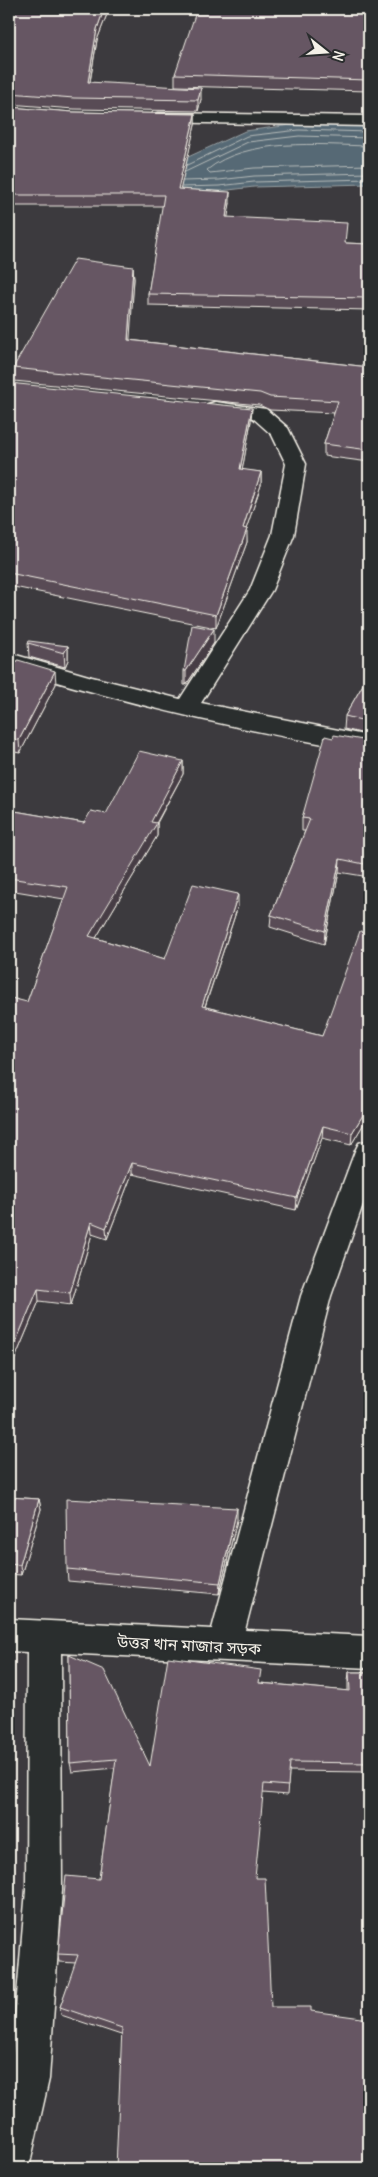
<svg xmlns="http://www.w3.org/2000/svg" width="378" height="2177" font-family="Delius,'Noto Sans Bengali',sans-serif">
  <style>
    .water { fill: #576974; stroke: #969fa2 }
    .lines { fill: none; stroke-linecap: round; stroke-linejoin: round }
    .shore { stroke: #b5bbba; stroke-width: 1 }
    .street-casing { stroke: #f4f1e8; stroke-width: 3 }
    .street { fill: #2a2d2e; fill-rule: evenodd }
    .wall { fill: #584b55; stroke: #f4f1e8 }
    .shaded-wall { fill: #473d45; stroke: #f4f1e8 }
    .building { fill: #665763; stroke: #f4f1e8 }
    .labels { text-anchor: middle; stroke-width: 4.5; stroke-linejoin: round; paint-order: stroke }
    .near-street-label { font-size: 16px; fill: #f4f1e8; stroke: #2a2d2e }
  </style>
  <rect width="100%" height="100%" fill="#3c3a3e"/>
  <filter id="ink" filterUnits="userSpaceOnUse"><feTurbulence type="fractalNoise" baseFrequency=".02" numOctaves="2"/><feDisplacementMap in="SourceGraphic" scale="10" xChannelSelector="R" yChannelSelector="G"/><feConvolveMatrix kernelMatrix="1 2 1 2 8 2 1 2 1" color-interpolation-filters="sRGB"/></filter>
  <g filter="url(#ink)">
    <!-- water -->
    <path class="water" d="M299 124 369 127V184L254 187 220 191 164 189V168L245 131Z"/>
    <g class="lines">
      <!-- shore -->
      <g class="shore">
        <path d="M369 146C320 145 247 137 207 170L210 173 254 168 369 165"/>
        <path d="M187 165 247 136 299 130 369 132"/>
        <path d="M185 172 248 142 299 136 369 138"/>
        <path d="M183 181 219 180 254 176 369 173"/>
        <path d="M182 187 219 186 254 182 369 179"/>
      </g>
      <!-- street casing -->
      <g class="street-casing">
        <g id="street">
          <path d="M158 113 369 116V126L152 122 149 118 152 114Z"/>
          <path d="M215 402 266 409 288 428 306 464 294 535 272 590 201 703 369 736V752C248 732 127 704 9 668V653L92 677 180 699 250 590 272 535 286 464 272 435 253 418 208 412 205 408 208 404Z"/>
          <path d="M369 1140V1187L331 1296 245 1630 369 1636V1668L61 1653 62 1890 49 2079 29 2168H9V2089L26 1890 27 1652 9 1651V1619L212 1629 301 1296 355 1151 359 1143Z"/>
        </g>
      </g>
      <!-- street -->
      <use href="#street" class="street"/>
    </g>
    <!-- wall -->
    <g class="wall">
      <path d="M9 9H109L97 40 90 82 201 99 198 111 74 109 9 104Z"/>
      <path d="M369 9V91L175 86V74Z"/>
      <path d="M9 107 73 112 195 114V125L180 189 230 203 227 218 345 243 369 244V310L148 305V294L163 206H9Z"/>
      <path d="M133 267 134 279 129 340 369 367V462L324 456V444L334 413 270 410 259 405 14 381 13 368Z"/>
      <path d="M9 383 251 421 242 470 261 472V485L246 529 247 542 216 628 9 586Z"/>
      <path d="M28 643 68 646V660L65 667 29 657Z"/>
      <path d="M214 643 186 685H184V671Z"/>
      <path d="M9 660 56 684 20 753 9 751Z"/>
      <path d="M369 674V735L344 729 345 716Z"/>
      <path d="M333 738 369 741V877L339 872 324 944 270 927 271 915 305 831H302V818Z"/>
      <path d="M183 761V774L157 823V836L96 938 165 959 238 906 205 1007 322 1036 369 933V1115L351 1145 322 1138 296 1210 132 1174 107 1239 92 1234 71 1305 39 1301 9 1373 27 1002 64 899 9 890V810L84 823 106 814Z"/>
      <path d="M9 1497 39 1499 41 1509 21 1575 9 1574Z"/>
      <path d="M237 1520 219 1594 68 1581 67 1569Z"/>
      <path d="M69 1655 150 1766 260 1683 348 1691V1681L349 1672H369V1772L289 1771 287 1795 263 1793 121 2035 61 2015 60 2007 76 1963 59 1962 58 1954 99 1879 115 1768 72 1772 70 1763Z"/>
    </g>
    <!-- shaded-wall -->
    <g class="shaded-wall">
      <path d="M104 9H109L97 40 88 93V82L97 29Z"/>
      <path d="M201 88V99L198 111V100Z"/>
      <path d="M195 114V125L178 200V189Z"/>
      <path d="M230 192V203L226 229V217Z"/>
      <path d="M11 249 12 262 9 280V262Z"/>
      <path d="M133 267 134 279 129 352 128 340Z"/>
      <path d="M252 408 251 421 240 482V469Z"/>
      <path d="M261 472V485L242 541 243 528Z"/>
      <path d="M247 529V542L216 628V615Z"/>
      <path d="M214 629V643L186 685V671Z"/>
      <path d="M68 646V660L65 667 64 653Z"/>
      <path d="M55 671 56 684 20 753 19 740Z"/>
      <path d="M183 761V774L153 829 157 823V836L90 948 89 936Z"/>
      <path d="M340 859 339 872 324 944 325 931Z"/>
      <path d="M238 894V906L201 1018 202 1006Z"/>
      <path d="M369 1105V1115L351 1145 352 1133Z"/>
      <path d="M323 1126 322 1138 296 1210 297 1198Z"/>
      <path d="M132 1163V1174L107 1239 106 1228Z"/>
      <path d="M91 1222 92 1234 71 1305 70 1293Z"/>
      <path d="M38 1289 39 1301 9 1373V1358Z"/>
      <path d="M13 1412 14 1423 9 1460V1440Z"/>
      <path d="M39 1499 41 1509 21 1575 20 1565Z"/>
      <path d="M237 1508V1520L219 1594 220 1583Z"/>
    </g>
    <!-- building -->
    <g class="building">
      <path d="M9 9H104L97 29 88 82 201 88 198 100 74 98 9 93Z"/>
      <path d="M197 9H369V80L175 74Z"/>
      <path d="M9 107 73 112 195 114 178 189 230 192 226 217 347 223 345 243 369 244V298L148 294 164 195H9Z"/>
      <path d="M9 249H11L9 262Z"/>
      <path d="M75 259 133 267 128 340 369 367V450L324 444 338 401 270 397 260 393 13 368Z"/>
      <path d="M9 383 252 408 240 469 261 472 243 528 247 529 216 615 9 573Z"/>
      <path d="M192 625 214 629 186 671H184Z"/>
      <path d="M29 641 68 646 64 653 28 643Z"/>
      <path d="M9 660 17 662 18 660 55 671 19 740 9 739Z"/>
      <path d="M369 674V722L345 716Z"/>
      <path d="M334 735 369 741V865L340 859 325 931 271 915 310 819 302 818 325 736 333 738Z"/>
      <path d="M139 751 183 761 151 822 157 823 89 936 165 959 193 884 238 894 202 1006 322 1036 360 931 369 933V1105L352 1133 323 1126 297 1198 132 1163 106 1228 91 1222 70 1293 38 1289 9 1358V1001L11 998 27 1002 68 887 9 878V810L84 823 91 811 106 814Z"/>
      <path d="M9 1411 13 1412 9 1440Z"/>
      <path d="M9 1497 39 1499 20 1565 9 1564Z"/>
      <path d="M66 1499 237 1508 220 1583 67 1569Z"/>
      <path d="M69 1655 104 1670 150 1766 168 1657 261 1670 259 1683 350 1691 349 1672H369V1763L290 1762 288 1786 264 1784 255 1878H265L271 2007H311V2011L369 2019V2168H116L122 2028 60 2007 78 1955 58 1954 66 1876 99 1879 116 1759 70 1763Z"/>
    </g>
  </g>
  <g class="labels">
    <!-- near-street labels -->
    <g class="near-street-label">
      <text transform="translate(189 1645) rotate(3)" y="6">উত্তর খান মাজার সড়ক</text>
    </g>
  </g>
  <!-- margin -->
  <rect width="378" height="2177" fill="none" stroke="#2a2d2e" stroke-width="30"/>
  <rect x="15" y="15" width="348" height="2147" fill="none" stroke="#f4f1e8" stroke-width="2" filter="url(#ink)"/>
  <!-- north arrow -->
  <g transform="translate(326 52) rotate(107)" stroke="#2a2d2e" stroke-width="4" paint-order="stroke">
  <path d="M0-4L9 19L0 12L-9 19Z" fill="#f4f1e8"/>
  <text y="-8" font-size="14" font-weight="bold" text-anchor="middle" fill="#f4f1e8">N</text>
  </g>
</svg>
